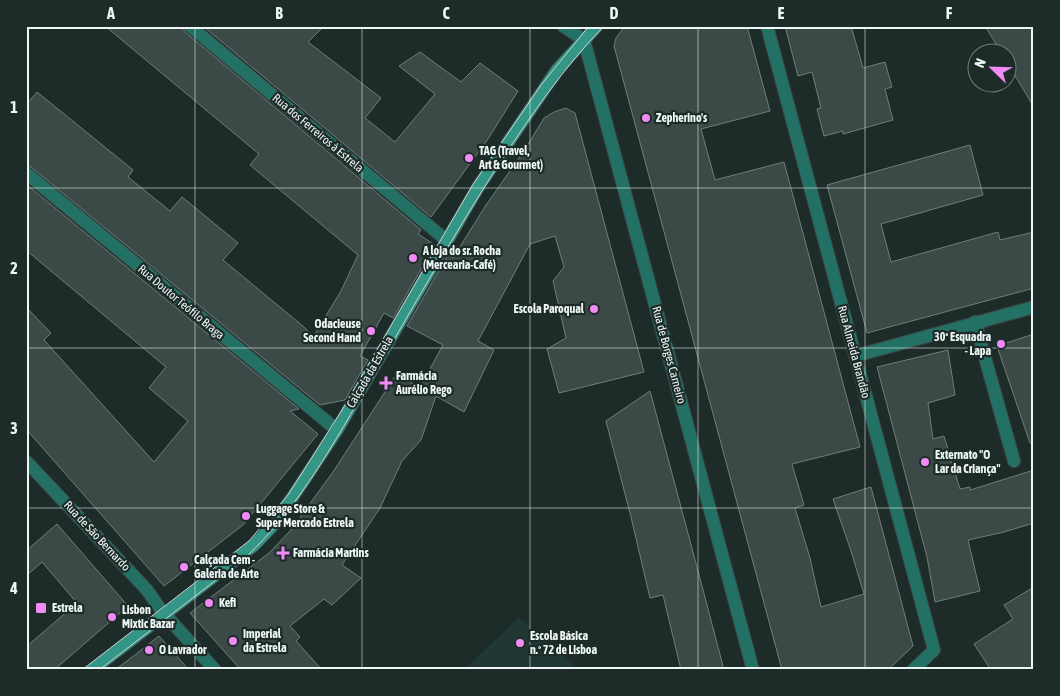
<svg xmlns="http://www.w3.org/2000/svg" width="1060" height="696" font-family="'Asap Condensed',sans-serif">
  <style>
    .built { fill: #213733 }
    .building { fill: #3b4a47; stroke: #6e7e7b }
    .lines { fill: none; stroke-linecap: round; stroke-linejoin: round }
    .street-casing { stroke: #3b4846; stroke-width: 14 }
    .secondary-casing { stroke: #3b4846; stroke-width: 14 }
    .street { stroke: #237165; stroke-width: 12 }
    .secondary { stroke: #339687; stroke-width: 12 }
    .tram { stroke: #cbd4d2; stroke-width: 1 }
    .grid { fill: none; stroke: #eef7f5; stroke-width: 1; stroke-opacity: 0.55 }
    .poi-dot { fill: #f18af4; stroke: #1e2c29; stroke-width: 2 }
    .labels { text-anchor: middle; stroke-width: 4.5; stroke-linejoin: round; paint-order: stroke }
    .poi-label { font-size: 12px; font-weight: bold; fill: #eef7f5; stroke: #1e2c29; text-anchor: start }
    .street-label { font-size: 12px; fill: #eef7f5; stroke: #1e2c29 }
    .neatline { fill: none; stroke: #eef7f5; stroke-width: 2 }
    .grid-label { font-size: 16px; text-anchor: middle; font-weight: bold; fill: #eef7f5 }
  </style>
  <rect width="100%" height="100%" fill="#1e2c29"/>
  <!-- built -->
  <path class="built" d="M519 617 579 670H464Z"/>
  <!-- building -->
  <g class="building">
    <path d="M105 26H182L185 32 421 230 418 234 435 245 393 318 384 313 360 356 368 360 345 400 320 405 31 167 26 165V105L37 92 133 170 128 177 170 211 182 197 238 243 223 260 304 327 313 337 341 291 358 255 250 165 259 154Z"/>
    <path d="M203 26H324L308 42 381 98 365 118 395 142 435 94 399 66 420 52 461 82 480 63 518 91 488 139 431 217Z"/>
    <path d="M625 26H747L770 111 701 129 715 180 784 162 860 447 792 464 804 505 795 508 810 558 821 607 864 594 850 548 833 499 871 487 913 646 888 670H782L614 46 616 38Z"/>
    <path d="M785 26H851L863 68 885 62 892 87 885 89 893 120 843 134V131L824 136 817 109 821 108 812 72 798 76Z"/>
    <path d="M985 26H1034V107L1008 64V52H1001Z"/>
    <path d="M566 108 575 113 644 372 559 393 547 349 566 338 553 281 564 267 555 236 530 244 478 341 494 350 464 412 436 396 421 440 402 461 380 508 342 565 361 578 332 605 324 599 290 626 300 637 296 641 322 670H241L190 613 269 553 290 531 333 472 396 375 420 387 443 345 407 326 448 255 453 258 486 205 524 151 544 118 554 112Z"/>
    <path d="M970 145 983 195 881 224 891 262 998 232 1000 240 1034 232V288L867 333 827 185Z"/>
    <path d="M26 184 299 409 290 411 318 434 243 525 164 586 26 429V307L51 333 44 340 154 462 188 421 149 388 166 367 26 250Z"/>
    <path d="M1034 334V443H1030L997 346Z"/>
    <path d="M948 350 955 395 928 403 933 439 944 436 960 489 970 487V490L1034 470V523L1004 532 968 540 980 591 935 602 927 557 877 367Z"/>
    <path d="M650 391 702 586 724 670H681L663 595 650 598 631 517 606 421Z"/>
    <path d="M57 524 128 606 54 670H26V647L77 603 42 562 26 576V551Z"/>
    <path d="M1034 587V670H991L974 644 1013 619 1004 605Z"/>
    <path d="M159 636 189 670H115L136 654Z"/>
  </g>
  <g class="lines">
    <!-- street casing -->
    <g class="street-casing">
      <g id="street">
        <path d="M190 26 446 240"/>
        <path d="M563 26 584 40 753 670"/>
        <path d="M767 26 934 650 913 670"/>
        <path d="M26 173 337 430"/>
        <path d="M975 322 1014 461"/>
        <path d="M855 356 1034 307"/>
        <path d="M26 461 147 590 161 610 215 670"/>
      </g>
    </g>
    <!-- secondary casing -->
    <g class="secondary-casing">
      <path id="secondary" d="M92 670 230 564 254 545 276 522 337 430 480 184 557 70 597 26"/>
    </g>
    <!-- street -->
    <use href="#street" class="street"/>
    <!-- secondary -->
    <use href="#secondary" class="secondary"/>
    <!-- tram -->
    <g class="tram">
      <path d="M82 670 249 541 288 495 342 410 472 186 541 85 589 26"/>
      <path d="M99 670 246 557C300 506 334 443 371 379 414 306 455 232 501 161 532 114 564 67 604 26"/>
    </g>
  </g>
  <!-- grid -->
  <path class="grid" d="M195 26V670M362 26V670M530 26V670M698 26V670M865 26V670M26 188H1034M26 348H1034M26 508H1034"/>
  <!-- markers -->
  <g class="poi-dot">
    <circle cx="646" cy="118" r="5"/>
    <circle cx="469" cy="158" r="5"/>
    <circle cx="413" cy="258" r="5"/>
    <circle cx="594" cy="309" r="5"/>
    <circle cx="371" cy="331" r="5"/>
    <circle cx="1001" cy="344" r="5"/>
    <path d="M383.5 375.5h5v5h5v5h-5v5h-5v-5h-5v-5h5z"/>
    <circle cx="925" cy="462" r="5"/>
    <circle cx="246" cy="516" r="5"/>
    <path d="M280.5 545.5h5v5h5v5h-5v5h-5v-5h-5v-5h5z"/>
    <circle cx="184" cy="567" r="5"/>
    <circle cx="209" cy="603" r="5"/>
    <rect x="35" y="602" width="12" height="12" rx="2.5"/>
    <circle cx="112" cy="617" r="5"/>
    <circle cx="233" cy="641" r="5"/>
    <circle cx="520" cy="643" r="5"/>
    <circle cx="149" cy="650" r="5"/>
  </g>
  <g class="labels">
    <!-- poi labels -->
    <g class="poi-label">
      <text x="656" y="122">Zepherino's</text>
      <text x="479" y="155">TAG (Travel,<tspan x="479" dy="14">Art &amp; Gourmet)</tspan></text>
      <text x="423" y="255">A loja do sr. Rocha<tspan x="423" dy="14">(Mercearia-Café)</tspan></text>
      <text x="584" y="313" text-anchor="end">Escola Paroqual</text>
      <text x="361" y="328" text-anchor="end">Odacieuse<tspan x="361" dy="14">Second Hand</tspan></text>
      <text x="991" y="341" text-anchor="end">30ª Esquadra<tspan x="991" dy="14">- Lapa</tspan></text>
      <text x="396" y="380">Farmácia<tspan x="396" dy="14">Aurélio Rego</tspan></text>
      <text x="935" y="459">Externato "O<tspan x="935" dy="14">Lar da Criança"</tspan></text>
      <text x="256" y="513">Luggage Store &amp;<tspan x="256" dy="14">Super Mercado Estrela</tspan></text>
      <text x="293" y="557">Farmácia Martins</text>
      <text x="194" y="564">Calçada Cem -<tspan x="194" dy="14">Galeria de Arte</tspan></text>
      <text x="219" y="607">Kefi</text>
      <text x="52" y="612">Estrela</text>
      <text x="122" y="614">Lisbon<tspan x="122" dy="14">Mixtic Bazar</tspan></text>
      <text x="243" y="638">Imperial<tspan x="243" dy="14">da Estrela</tspan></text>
      <text x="530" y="640">Escola Básica<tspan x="530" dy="14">n.º 72 de Lisboa</tspan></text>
      <text x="159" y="654">O Lavrador</text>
    </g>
    <!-- street labels -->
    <g class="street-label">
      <text transform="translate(318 133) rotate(40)" y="4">Rua dos Ferreiros à Estrela</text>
      <text transform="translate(181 302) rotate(40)" y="4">Rua Doutor Teófilo Braga</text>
      <text transform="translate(854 352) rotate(75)" y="4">Rua Almeida Brandão</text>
      <text transform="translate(669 355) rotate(75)" y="4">Rua de Borges Carneiro</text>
      <text transform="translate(370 372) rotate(-60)" y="4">Calçada da Estrela</text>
      <text transform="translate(97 536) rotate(47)" y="4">Rua de São Bernardo</text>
    </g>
  </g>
  <!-- border -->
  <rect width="1060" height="696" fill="none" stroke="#1e2c29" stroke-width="55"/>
  <!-- north arrow -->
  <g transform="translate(992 68) rotate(293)"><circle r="24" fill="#1e2c29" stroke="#717d7b"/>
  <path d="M0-4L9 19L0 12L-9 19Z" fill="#f18af4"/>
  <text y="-8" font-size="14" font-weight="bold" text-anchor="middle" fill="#eef7f5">N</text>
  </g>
  <rect x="28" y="28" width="1004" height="640" class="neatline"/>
  <g class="grid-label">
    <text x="111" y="19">A</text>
    <text x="279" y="19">B</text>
    <text x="446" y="19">C</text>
    <text x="614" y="19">D</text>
    <text x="781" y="19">E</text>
    <text x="949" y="19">F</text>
    <text x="14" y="113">1</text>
    <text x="14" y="274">2</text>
    <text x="14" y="434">3</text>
    <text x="14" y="594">4</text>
  </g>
</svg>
